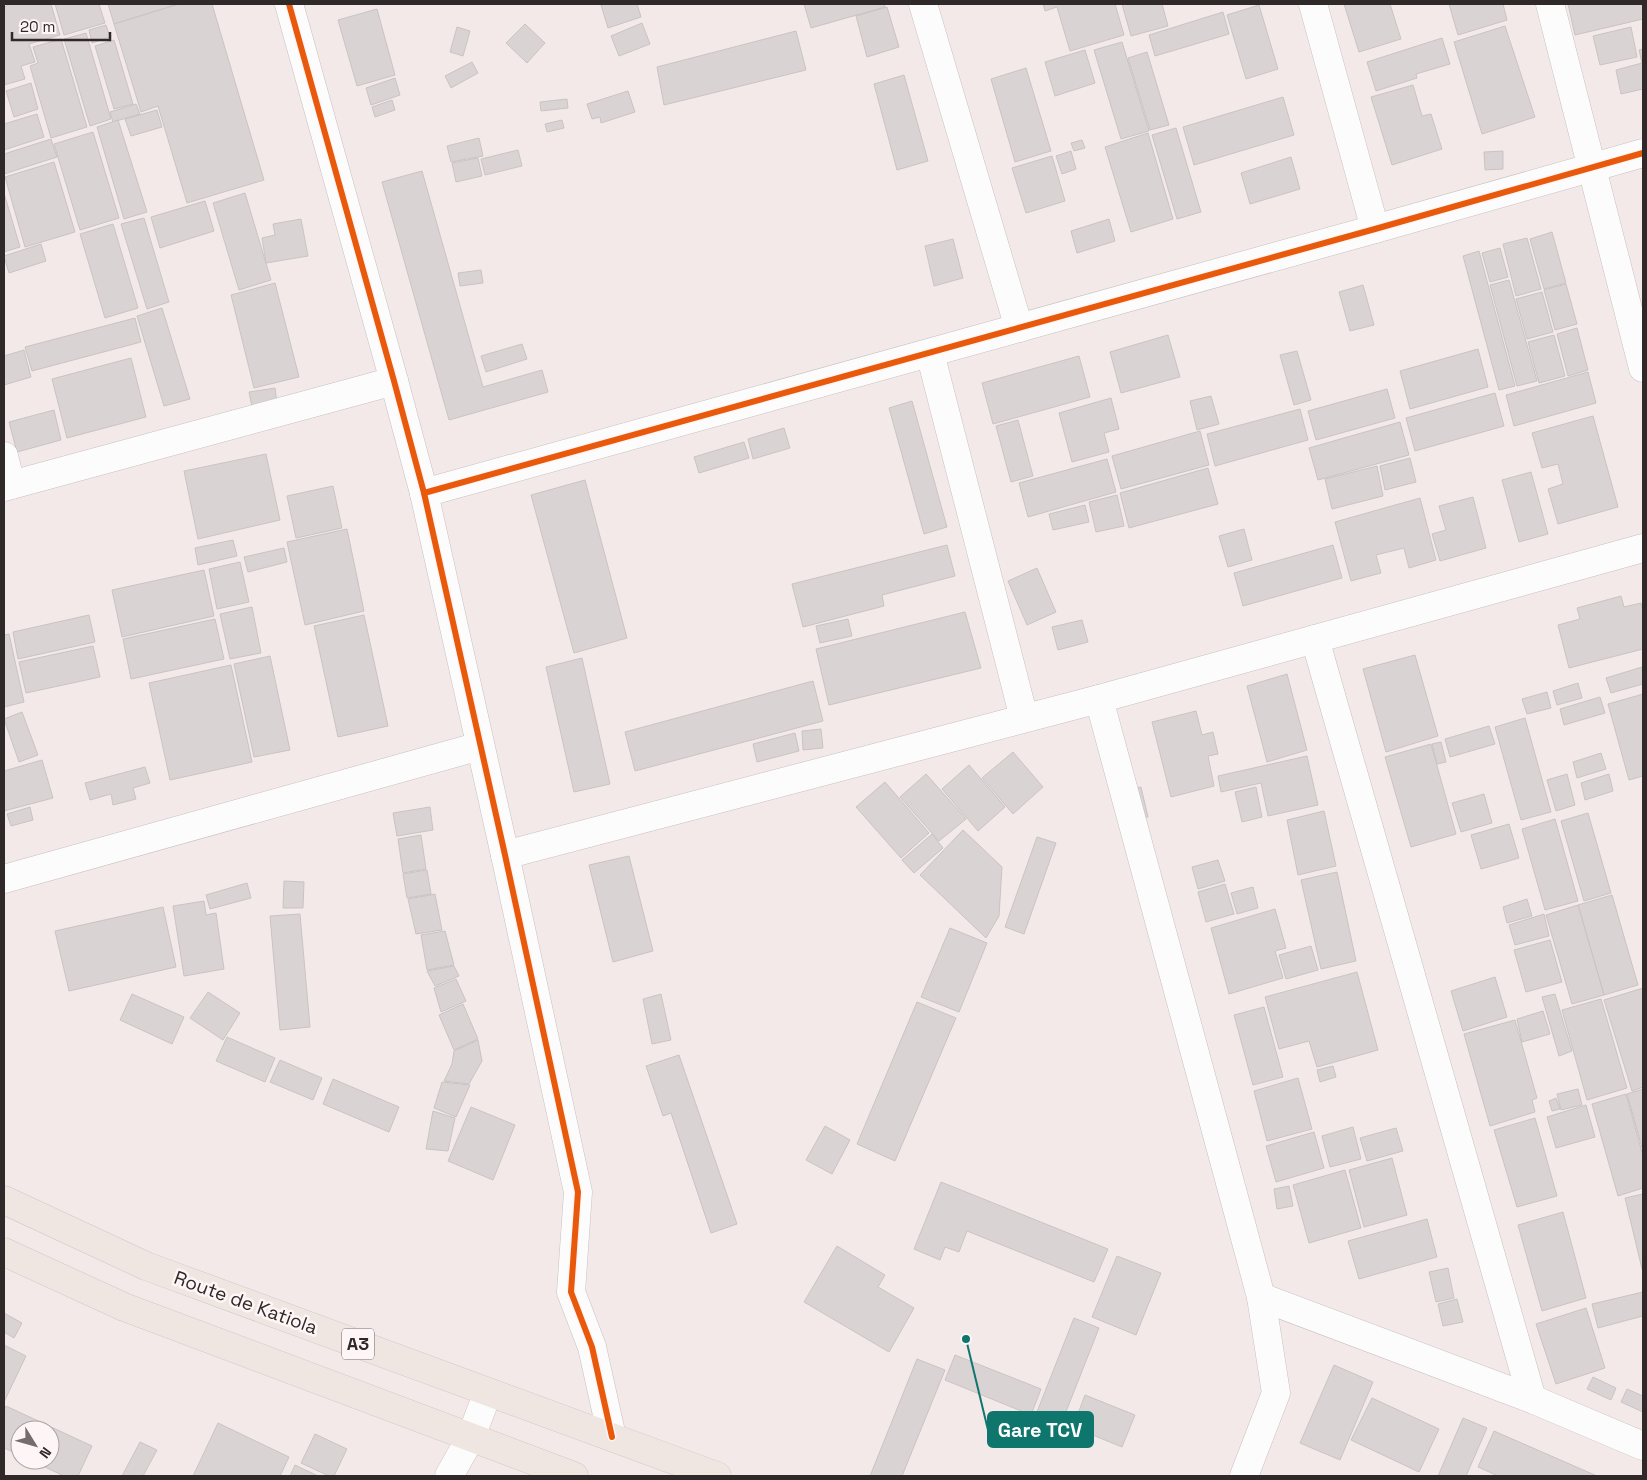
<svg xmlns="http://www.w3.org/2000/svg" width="1647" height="1480" font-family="'Space Grotesk',sans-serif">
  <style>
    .building { fill: #dad3d4; stroke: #cac3c4 }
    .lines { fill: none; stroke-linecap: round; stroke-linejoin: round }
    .minor-casing { stroke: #c7c0c0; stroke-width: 29 }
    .highway-casing { stroke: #cec8c8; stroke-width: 29 }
    .minor { stroke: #fdfcfc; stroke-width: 28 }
    .highway { stroke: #efe6e2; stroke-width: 28 }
    .cycleway-casing { stroke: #fdf5f6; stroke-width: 9 }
    .cycleway { stroke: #e8590c; stroke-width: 6 }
    .labels { text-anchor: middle; stroke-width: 5; stroke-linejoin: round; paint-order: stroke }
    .shield { fill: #fdf5f6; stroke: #6e6666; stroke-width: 1 }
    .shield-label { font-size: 18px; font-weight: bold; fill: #302929 }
    .street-label { font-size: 19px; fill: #302929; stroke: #fdf5f6 }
    .leader { fill: none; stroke: #0f766e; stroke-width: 2 }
    .callout-dot { fill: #0f766e; stroke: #fdf5f6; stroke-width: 2 }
    .callout { fill: #0f766e; stroke: #0f766e; stroke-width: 2 }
    .callout-label { font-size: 20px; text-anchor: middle; font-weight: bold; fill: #fff }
  </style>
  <rect width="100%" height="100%" fill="#f4e9e9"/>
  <!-- building -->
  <g class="building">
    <path d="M6 4H51L60 35 29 44 35 62 21 66 25 79 4 85V7L7 6Z"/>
    <path d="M55 4H99L105 23 64 35Z"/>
    <path d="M108 4H179L114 24Z"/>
    <path d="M179 4H212L264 180 187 203 158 106 141 112 114 24Z"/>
    <path d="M606 4H637L641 17 608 28 601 5Z"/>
    <path d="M804 4H884L885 7 811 28Z"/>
    <path d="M1043 4H1115L1124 35 1070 51 1057 7 1045 11Z"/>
    <path d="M1122 4H1162L1168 26 1131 36Z"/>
    <path d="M1344 4H1390L1401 39 1359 52Z"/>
    <path d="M1449 4H1503L1507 20 1458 35Z"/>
    <path d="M1568 4H1643V19L1575 35Z"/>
    <path d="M1259 5 1278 69 1246 79 1227 15Z"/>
    <path d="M887 7 899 47 867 57 856 16Z"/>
    <path d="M377 9 395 75 357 86 338 20Z"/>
    <path d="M1223 12 1229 34 1155 56 1149 35Z"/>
    <path d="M642 23 650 44 619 56 611 36Z"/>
    <path d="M525 24 545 43 527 63 506 43Z"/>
    <path d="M106 25 110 37 92 43 89 30Z"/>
    <path d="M1505 26 1535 117 1482 134 1454 42Z"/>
    <path d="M457 27 470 31 463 56 450 52Z"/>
    <path d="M1631 27 1637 57 1600 65 1593 36Z"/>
    <path d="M796 31 806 70 664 105 657 67Z"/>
    <path d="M86 33 111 119 90 126 64 39Z"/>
    <path d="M1442 38 1450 64 1416 74 1417 78 1376 91 1367 62Z"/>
    <path d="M61 39 87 127 51 138 30 66 38 63 33 47Z"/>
    <path d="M114 40 133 104 114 109 95 46Z"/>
    <path d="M1122 42 1149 131 1121 139 1094 50Z"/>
    <path d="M1643 49V89L1621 94 1616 70 1642 63 1639 50Z"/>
    <path d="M1085 50 1095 83 1055 96 1045 62Z"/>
    <path d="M1147 52 1169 125 1150 130 1128 58Z"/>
    <path d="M472 62 478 73 451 88 445 76Z"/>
    <path d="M1026 68 1051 151 1015 162 991 79Z"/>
    <path d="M904 75 928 161 897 170 874 84Z"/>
    <path d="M395 78 400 95 371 105 366 88Z"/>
    <path d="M31 83 38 109 14 117 6 91Z"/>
    <path d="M1413 85 1422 116 1431 114 1442 149 1392 165 1371 97Z"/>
    <path d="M628 91 635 112 601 123 600 117 592 119 587 104Z"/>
    <path d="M1283 97 1294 135 1194 165 1183 127Z"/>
    <path d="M567 99 568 108 541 111 540 102Z"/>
    <path d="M392 100 395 110 375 117 372 107Z"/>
    <path d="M136 104 140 114 113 122 110 112Z"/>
    <path d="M157 110 162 127 131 136 125 119Z"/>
    <path d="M37 114 44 137 4 150V124Z"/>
    <path d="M118 120 147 212 124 219 97 127Z"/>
    <path d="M562 120 564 128 547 132 545 124Z"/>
    <path d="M1176 128 1201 212 1177 219 1152 135Z"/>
    <path d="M93 132 119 218 80 230 54 144Z"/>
    <path d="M1148 133 1173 219 1131 232 1105 147Z"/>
    <path d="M479 138 483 156 451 162 447 146Z"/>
    <path d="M51 139 57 157 4 174V154Z"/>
    <path d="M1082 140 1085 148 1074 151 1071 143Z"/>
    <path d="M518 150 522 166 485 175 481 159Z"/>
    <path d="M1071 151 1076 169 1062 174 1056 156Z"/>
    <path d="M1503 151V169L1485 170 1484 152Z"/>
    <path d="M1052 156 1065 201 1026 213 1012 168Z"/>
    <path d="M1291 157 1300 189 1250 204 1241 173Z"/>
    <path d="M478 158 482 176 456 182 452 163Z"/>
    <path d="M54 162 75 232 25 247 5 177Z"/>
    <path d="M422 171 483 387 542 370 548 392 449 420 382 182Z"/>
    <path d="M4 193 20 247 4 252Z"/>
    <path d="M245 193 271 280 239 290 213 203Z"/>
    <path d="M205 201 214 231 160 248 151 217Z"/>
    <path d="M144 218 169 302 147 309 121 224Z"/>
    <path d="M301 219 308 256 266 263 262 238 275 235 273 224Z"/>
    <path d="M1109 219 1115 241 1077 253 1071 231Z"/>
    <path d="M113 224 138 308 105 318 80 234Z"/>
    <path d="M1552 232 1566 283 1544 289 1530 239Z"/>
    <path d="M1527 238 1541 289 1516 296 1503 244Z"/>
    <path d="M953 239 963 278 934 286 925 246Z"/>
    <path d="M41 244 46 261 9 273 4 256Z"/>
    <path d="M1500 248 1508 277 1490 282 1482 253Z"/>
    <path d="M1479 251 1515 386 1499 390 1463 256Z"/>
    <path d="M481 270 483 283 460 286 458 273Z"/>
    <path d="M1509 280 1537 381 1517 386 1490 285Z"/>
    <path d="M275 283 299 377 254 388 231 295Z"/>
    <path d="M1566 284 1577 324 1555 330 1544 290Z"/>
    <path d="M1363 285 1374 325 1350 331 1339 292Z"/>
    <path d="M1542 292 1553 332 1527 339 1516 299Z"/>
    <path d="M162 308 190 399 164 406 137 316Z"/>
    <path d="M135 318 141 342 32 371 25 347Z"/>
    <path d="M1577 328 1588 370 1568 376 1557 334Z"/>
    <path d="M1168 335 1180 377 1121 393 1110 352Z"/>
    <path d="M1554 335 1565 376 1539 383 1528 342Z"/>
    <path d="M522 344 527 359 486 372 481 356Z"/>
    <path d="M1478 349 1488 387 1410 409 1400 371Z"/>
    <path d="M24 350 31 377 4 385V356Z"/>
    <path d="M1297 351 1311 400 1294 405 1280 355Z"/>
    <path d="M1079 356 1090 397 993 424 982 383Z"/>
    <path d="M131 358 146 417 67 438 52 379Z"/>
    <path d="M1588 372 1596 403 1514 426 1506 395Z"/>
    <path d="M275 388 277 403 252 407 249 392Z"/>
    <path d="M1387 389 1395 418 1316 440 1308 411Z"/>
    <path d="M1495 393 1504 426 1415 451 1406 418Z"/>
    <path d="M1211 396 1219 424 1197 430 1190 401Z"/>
    <path d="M1111 398 1119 429 1104 433 1109 452 1072 462 1059 413Z"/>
    <path d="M912 401 947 527 924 534 889 408Z"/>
    <path d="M1300 409 1308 440 1215 466 1207 434Z"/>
    <path d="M54 410 61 440 17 452 9 422Z"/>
    <path d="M1593 416 1618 507 1558 524 1548 489 1563 484 1558 464 1542 468 1532 433Z"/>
    <path d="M1018 420 1033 476 1011 482 996 426Z"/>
    <path d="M1400 422 1409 455 1318 480 1309 448Z"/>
    <path d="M784 428 790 448 753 459 748 439Z"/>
    <path d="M1200 431 1209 465 1121 489 1112 456Z"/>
    <path d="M744 442 749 458 699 473 694 457Z"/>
    <path d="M266 454 280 520 198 539 184 471Z"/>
    <path d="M1410 458 1416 482 1385 490 1380 466Z"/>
    <path d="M1107 459 1116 492 1028 517 1019 483Z"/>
    <path d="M1377 466 1383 496 1332 509 1325 479Z"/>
    <path d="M1208 468 1218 504 1129 528 1120 493Z"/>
    <path d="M1531 472 1548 534 1519 542 1502 480Z"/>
    <path d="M585 480 627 638 574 653 531 495Z"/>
    <path d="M333 486 342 528 296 538 287 496Z"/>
    <path d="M1117 495 1124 526 1096 532 1089 502Z"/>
    <path d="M1473 497 1486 548 1440 561 1432 534 1446 530 1439 506Z"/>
    <path d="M1420 498 1436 560 1409 568 1404 548 1376 555 1381 573 1351 581 1335 522Z"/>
    <path d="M1085 505 1089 522 1053 530 1049 514Z"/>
    <path d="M347 529 364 611 305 625 287 542Z"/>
    <path d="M1244 529 1252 560 1228 567 1219 536Z"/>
    <path d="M233 540 237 556 198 565 195 548Z"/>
    <path d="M947 545 955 576 882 595 884 606 803 627 792 584Z"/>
    <path d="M1333 545 1342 578 1243 606 1234 573Z"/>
    <path d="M284 548 287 562 248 572 244 557Z"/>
    <path d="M240 562 249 602 217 609 209 569Z"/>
    <path d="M1037 568 1056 612 1027 625 1008 581Z"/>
    <path d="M204 570 214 616 122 637 112 590Z"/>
    <path d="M1621 596 1624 607 1641 603 1643 610V649L1569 668 1558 625 1580 619 1577 608Z"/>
    <path d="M252 607 261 653 230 659 220 614Z"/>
    <path d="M965 612 981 668 829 705 816 649Z"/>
    <path d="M89 615 95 642 18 659 13 632Z"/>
    <path d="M364 615 388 726 338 737 314 626Z"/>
    <path d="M215 619 224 659 131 679 123 639Z"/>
    <path d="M848 619 852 636 820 643 816 626Z"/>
    <path d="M1082 620 1088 642 1058 650 1052 627Z"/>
    <path d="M9 634 24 702 4 707V635Z"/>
    <path d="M93 646 100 677 26 693 19 662Z"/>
    <path d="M1415 655 1438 736 1386 752 1363 669Z"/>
    <path d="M270 656 290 750 254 757 234 664Z"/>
    <path d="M582 658 610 784 574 792 546 667Z"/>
    <path d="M231 665 252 762 170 780 149 683Z"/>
    <path d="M1642 667 1643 684 1611 693 1606 678Z"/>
    <path d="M1287 674 1307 750 1267 762 1247 686Z"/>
    <path d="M813 681 823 721 635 771 625 732Z"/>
    <path d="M1578 683 1582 698 1557 705 1553 691Z"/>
    <path d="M1547 692 1551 708 1527 714 1522 699Z"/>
    <path d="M1643 694V776L1629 780 1608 704Z"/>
    <path d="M1600 697 1605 713 1564 725 1560 709Z"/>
    <path d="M1196 711 1202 735 1213 732 1218 754 1208 756 1214 786 1171 797 1152 722Z"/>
    <path d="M22 712 38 755 19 762 4 719Z"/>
    <path d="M1525 718 1551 812 1521 820 1495 727Z"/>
    <path d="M1489 726 1495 744 1450 757 1445 739Z"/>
    <path d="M821 729 823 748 803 750 802 731Z"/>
    <path d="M795 733 799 751 757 762 753 744Z"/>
    <path d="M1441 742 1446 762 1437 764 1432 744Z"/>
    <path d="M1431 744 1456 834 1411 847 1385 757Z"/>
    <path d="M1013 752 1043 787 1013 814 982 778Z"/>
    <path d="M1601 753 1606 769 1577 778 1573 762Z"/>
    <path d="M1307 756 1318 805 1268 816 1261 783 1221 792 1218 776Z"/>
    <path d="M42 760 53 798 4 811V771Z"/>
    <path d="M969 765 1005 807 978 831 942 789Z"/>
    <path d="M145 767 150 783 133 788 136 799 113 805 111 794 90 800 85 783Z"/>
    <path d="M926 774 966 819 939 841 900 797Z"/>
    <path d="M1567 774 1575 805 1556 811 1547 780Z"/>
    <path d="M1609 774 1613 791 1585 800 1581 783Z"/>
    <path d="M885 782 929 833 901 858 856 807Z"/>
    <path d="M1141 787 1148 817 1132 820 1126 790Z"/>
    <path d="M1256 787 1262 817 1242 822 1235 792Z"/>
    <path d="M1484 794 1492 823 1461 832 1452 803Z"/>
    <path d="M30 807 33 820 11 826 7 814Z"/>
    <path d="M430 807 433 830 397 836 393 813Z"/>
    <path d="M1324 811 1336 866 1298 875 1287 820Z"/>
    <path d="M1588 813 1611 893 1584 901 1561 821Z"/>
    <path d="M1555 819 1578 901 1545 910 1522 829Z"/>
    <path d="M1509 824 1519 858 1481 869 1471 835Z"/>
    <path d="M963 830 1002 867 999 916 986 938 920 875Z"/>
    <path d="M932 834 943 848 914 873 902 860Z"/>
    <path d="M421 835 426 869 403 873 398 839Z"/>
    <path d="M1037 837 1056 843 1024 934 1005 927Z"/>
    <path d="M629 856 653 951 613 962 589 865Z"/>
    <path d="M1218 860 1225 881 1198 889 1192 867Z"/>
    <path d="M427 870 431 894 407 898 403 874Z"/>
    <path d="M1337 872 1356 961 1321 969 1301 880Z"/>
    <path d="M284 881 304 882 303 908H283Z"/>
    <path d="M247 883 251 898 210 909 206 895Z"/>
    <path d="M1225 884 1234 914 1206 922 1198 892Z"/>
    <path d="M1253 887 1258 908 1237 914 1231 893Z"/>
    <path d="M435 894 442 930 416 934 408 899Z"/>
    <path d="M1612 895 1638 985 1604 995 1578 905Z"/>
    <path d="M1527 899 1532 916 1507 923 1503 907Z"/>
    <path d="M204 901 206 915 216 913 224 969 184 976 173 906Z"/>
    <path d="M1578 905 1604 995 1572 1004 1546 915Z"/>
    <path d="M163 907 176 967 69 991 55 931Z"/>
    <path d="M1275 909 1286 948 1275 951 1283 978 1229 994 1211 928Z"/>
    <path d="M300 914 310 1027 280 1030 270 916Z"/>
    <path d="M1544 914 1549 936 1515 945 1509 925Z"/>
    <path d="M950 928 987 943 959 1012 921 997Z"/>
    <path d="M445 931 454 965 427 970 421 935Z"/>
    <path d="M1550 940 1562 982 1526 992 1514 950Z"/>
    <path d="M1311 946 1318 970 1286 979 1279 955Z"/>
    <path d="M454 966 459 976 435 986 427 971Z"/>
    <path d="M1357 972 1378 1050 1317 1067 1309 1041 1279 1049 1265 997Z"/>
    <path d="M1495 977 1507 1017 1463 1031 1451 991Z"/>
    <path d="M456 979 466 1001 441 1012 434 988Z"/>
    <path d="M1643 988V1087L1632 1091 1604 1000Z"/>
    <path d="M208 992 240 1013 223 1040 190 1018Z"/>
    <path d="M132 994 184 1017 172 1044 120 1020Z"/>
    <path d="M661 994 671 1040 652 1044 643 999Z"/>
    <path d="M1555 994 1572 1051 1559 1056 1542 997Z"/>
    <path d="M1601 999 1627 1088 1587 1100 1562 1010Z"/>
    <path d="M917 1002 956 1018 895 1161 857 1144Z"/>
    <path d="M463 1004 478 1039 454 1050 439 1015Z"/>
    <path d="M1264 1007 1283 1077 1253 1085 1234 1015Z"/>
    <path d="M1543 1011 1550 1034 1522 1042 1517 1019Z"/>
    <path d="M1515 1020 1537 1098 1532 1100 1535 1112 1490 1126 1464 1034Z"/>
    <path d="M227 1037 275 1058 265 1082 216 1061Z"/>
    <path d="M478 1040 482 1061 469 1084 444 1081 452 1064 454 1051Z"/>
    <path d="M679 1055 737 1224 711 1233 671 1113 663 1116 646 1066Z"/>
    <path d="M280 1060 322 1078 313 1100 270 1082Z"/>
    <path d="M1333 1066 1336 1077 1320 1082 1317 1070Z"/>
    <path d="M1298 1078 1312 1129 1267 1141 1254 1091Z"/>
    <path d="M333 1079 399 1107 389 1132 323 1104Z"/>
    <path d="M442 1082 470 1085 456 1117 434 1108Z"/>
    <path d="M1578 1089 1582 1105 1561 1110 1557 1094Z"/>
    <path d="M1643 1089V1151L1627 1094Z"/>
    <path d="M1626 1094 1643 1156V1188L1618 1196 1592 1104Z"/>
    <path d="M1556 1098 1560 1109 1552 1111 1549 1101Z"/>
    <path d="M1586 1105 1595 1137 1556 1148 1547 1117Z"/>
    <path d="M471 1107 515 1125 493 1180 448 1161Z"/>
    <path d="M433 1111 455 1118 448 1151 426 1149Z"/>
    <path d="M1535 1118 1557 1196 1517 1207 1494 1130Z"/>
    <path d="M825 1126 850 1140 832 1174 806 1160Z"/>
    <path d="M1353 1127 1361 1159 1330 1167 1322 1136Z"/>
    <path d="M1396 1128 1403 1151 1367 1161 1360 1138Z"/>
    <path d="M1314 1132 1324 1168 1276 1182 1266 1146Z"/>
    <path d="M1392 1158 1407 1215 1364 1227 1349 1170Z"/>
    <path d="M1345 1170 1361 1228 1309 1243 1293 1185Z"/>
    <path d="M941 1182 1108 1249 1094 1282 967 1231 959 1252 945 1247 940 1260 914 1249Z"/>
    <path d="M1289 1186 1293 1206 1277 1209 1274 1189Z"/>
    <path d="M1643 1194V1273L1625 1198Z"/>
    <path d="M1563 1212 1586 1298 1542 1311 1518 1225Z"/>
    <path d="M1427 1219 1437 1257 1359 1279 1348 1241Z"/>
    <path d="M837 1246 885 1275 878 1287 914 1308 889 1352 804 1302Z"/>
    <path d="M1117 1256 1161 1273 1136 1335 1092 1317Z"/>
    <path d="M1448 1268 1454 1298 1436 1302 1429 1272Z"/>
    <path d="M1643 1292V1316L1598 1328 1592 1304Z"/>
    <path d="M1457 1299 1463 1322 1443 1326 1438 1304Z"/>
    <path d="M1586 1308 1605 1368 1556 1384 1536 1324Z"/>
    <path d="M4 1313 22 1323 14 1338 4 1332Z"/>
    <path d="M1074 1318 1099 1328 1058 1432 1033 1422Z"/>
    <path d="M4 1345 26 1356 4 1402Z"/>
    <path d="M955 1355 1041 1389 1031 1415 945 1380Z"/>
    <path d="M917 1359 945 1370 902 1476H870Z"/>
    <path d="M1334 1365 1373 1382 1340 1460 1300 1443Z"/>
    <path d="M1593 1377 1616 1388 1611 1400 1587 1389Z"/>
    <path d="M1627 1389 1643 1396V1412L1621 1402Z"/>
    <path d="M1085 1395 1135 1415 1122 1447 1073 1427Z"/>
    <path d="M1372 1398 1439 1429 1419 1472 1351 1440Z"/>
    <path d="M6 1406 92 1446 78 1476H64L30 1460H50V1430H20V1455L4 1448V1411Z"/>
    <path d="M1463 1418 1487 1428 1466 1476H1438Z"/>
    <path d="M218 1423 289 1457 280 1476H193Z"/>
    <path d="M1494 1431 1597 1476H1498L1478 1467Z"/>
    <path d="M315 1434 347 1449 334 1476H329L301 1463Z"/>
    <path d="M140 1442 157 1450 143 1476H122Z"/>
    <path d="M295 1465 318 1476H290Z"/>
  </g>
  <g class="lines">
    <!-- minor casing -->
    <g class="minor-casing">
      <g id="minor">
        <path d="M289 4 394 381 424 493 505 855 578 1192 571 1292 592 1347 612 1437"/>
        <path d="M923 4 1019 328"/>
        <path d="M1313 4 1375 229"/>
        <path d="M1550 4 1643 368"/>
        <path d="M930 353 1024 718"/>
        <path d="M4 456 11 485"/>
        <path d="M4 487 394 381"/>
        <path d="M424 493 1375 229 1643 153"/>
        <path d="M1315 639 1532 1399"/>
        <path d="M1099 699 1261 1297 1276 1393 1244 1476"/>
        <path d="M505 855 1099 699 1643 548"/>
        <path d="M4 879 480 746"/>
        <path d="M1261 1297 1532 1399 1643 1446"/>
        <path d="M449 1476 471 1437 488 1392"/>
      </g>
    </g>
    <!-- highway casing -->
    <g class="highway-casing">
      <g id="highway">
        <path d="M4 1200 146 1266 717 1476"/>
        <path d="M4 1252 124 1307 574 1476"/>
      </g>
    </g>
    <!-- minor -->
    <use href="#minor" class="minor"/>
    <!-- highway -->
    <use href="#highway" class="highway"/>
    <!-- cycleway casing -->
    <g class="cycleway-casing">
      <g id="cycleway">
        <path d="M289 4 394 381 424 493 505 855 578 1192 571 1292 592 1347 612 1437"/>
        <path d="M424 493 1375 229 1643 153"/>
      </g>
    </g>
    <!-- cycleway -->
    <use href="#cycleway" class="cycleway"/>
  </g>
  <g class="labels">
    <!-- shield labels -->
    <rect class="shield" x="342" y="1328.5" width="32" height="31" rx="4"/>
    <g class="shield-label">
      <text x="358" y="1350">A3</text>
    </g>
    <!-- street labels -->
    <g class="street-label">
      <text transform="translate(246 1302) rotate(20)" y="7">Route de Katiola</text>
    </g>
  </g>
  <!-- callouts -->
  <path class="leader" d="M966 1339L988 1430"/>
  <circle class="callout-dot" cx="966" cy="1339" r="5"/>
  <rect class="callout" x="988" y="1412" width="105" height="35" rx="5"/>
  <g class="callout-label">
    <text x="1040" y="1437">Gare TCV</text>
  </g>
  <!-- border -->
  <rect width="1647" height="1480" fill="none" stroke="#302929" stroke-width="10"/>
  <!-- north arrow -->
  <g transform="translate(35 1445) rotate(127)"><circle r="24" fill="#fdf5f6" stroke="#aba3a4"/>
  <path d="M0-4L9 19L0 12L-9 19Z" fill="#756c6c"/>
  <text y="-8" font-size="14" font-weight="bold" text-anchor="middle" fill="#302929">N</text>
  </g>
  <!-- scale -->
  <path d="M12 32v8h98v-8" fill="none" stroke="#302929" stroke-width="2.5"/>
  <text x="20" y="32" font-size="15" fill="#302929" stroke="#fdf5f6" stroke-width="4" paint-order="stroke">20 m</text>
</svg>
